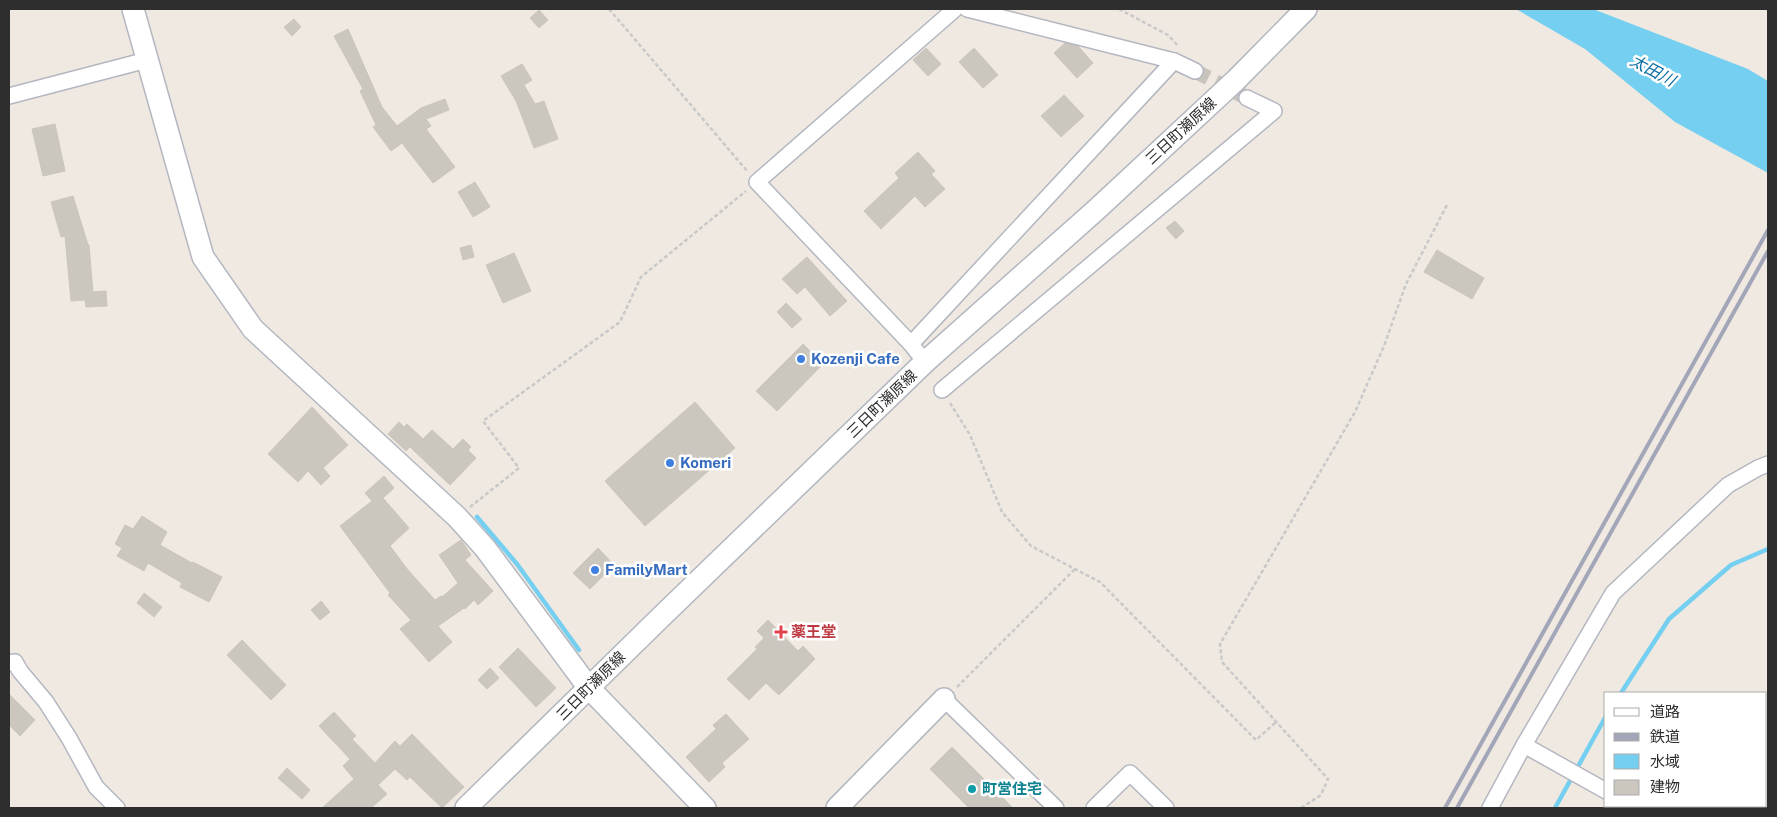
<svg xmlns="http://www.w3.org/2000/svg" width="1777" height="817" font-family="'Public Sans','Noto Sans JP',sans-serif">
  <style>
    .water { fill: #75cff0 }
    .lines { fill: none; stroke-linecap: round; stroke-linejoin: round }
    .stream { stroke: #75cff0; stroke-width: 4.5 }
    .building { fill: #cbc7bf; stroke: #cbc5ba }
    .street-tunnel { stroke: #c8c4bd; stroke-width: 15; stroke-dasharray: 15 8; stroke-linecap: butt }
    .street-casing { stroke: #b4b7c1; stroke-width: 18 }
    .secondary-casing { stroke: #b4b7c1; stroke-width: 24 }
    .path { stroke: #c9c9c9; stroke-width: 2.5; stroke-dasharray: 4 2.5; stroke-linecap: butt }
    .street { stroke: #fff; stroke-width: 15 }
    .secondary { stroke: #fff; stroke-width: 21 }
    .rail { stroke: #a3a6b8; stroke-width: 4 }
    .shop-dot { fill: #3f7fe0; stroke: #fff; stroke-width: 2 }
    .health-dot { fill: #e0444e; stroke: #fff; stroke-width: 2 }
    .culture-dot { fill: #0f9aa8; stroke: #fff; stroke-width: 2 }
    .labels { text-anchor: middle; stroke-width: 5; stroke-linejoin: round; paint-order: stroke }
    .street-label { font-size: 15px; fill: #2e2e2e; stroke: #fff }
    .shop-label { font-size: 15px; font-weight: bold; fill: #366cbe; stroke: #fff; text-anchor: start }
    .health-label { font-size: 15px; font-weight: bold; fill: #be3a42; stroke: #fff; text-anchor: start }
    .culture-label { font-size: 15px; font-weight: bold; fill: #0d838f; stroke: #fff; text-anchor: start }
    .water-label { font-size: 16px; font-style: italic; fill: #0d6fa3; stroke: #fff }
  </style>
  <rect width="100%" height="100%" fill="#efe9e1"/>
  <!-- water -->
  <path class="water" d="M1516 9H1593L1748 69 1768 81V173L1675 122 1585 49Z"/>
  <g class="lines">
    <!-- stream -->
    <g class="stream">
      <path d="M477 517 517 564 579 650"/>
      <path d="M1621 693 1669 619 1731 565 1768 549"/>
      <path d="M1555 808 1606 716"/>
    </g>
  </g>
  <!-- building -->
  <g class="building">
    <path d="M539 10 548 20 539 28 530 18Z"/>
    <path d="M294 19 301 27 292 36 284 27Z"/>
    <path d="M348 29 382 107 397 126 421 108 445 99 449 110 426 119 431 126 426 129 455 167 433 183 402 143 391 151 373 127 376 125 360 91 363 89 334 36Z"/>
    <path d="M1065 43 1078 46 1093 63 1077 78 1054 53Z"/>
    <path d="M926 48 941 64 928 76 913 60Z"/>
    <path d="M974 48 998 75 983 88 959 62Z"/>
    <path d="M522 64 532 80 524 85 535 104 544 101 558 139 534 148 516 101 501 76Z"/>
    <path d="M1064 95 1084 116 1061 137 1041 116Z"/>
    <path d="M55 124 65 171 43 176 32 129Z"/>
    <path d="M918 152 935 171 931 174 945 189 925 207 915 196 881 229 864 211 899 178 895 173Z"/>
    <path d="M475 182 490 207 473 217 458 192Z"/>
    <path d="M73 196 88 245H89L93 292 106 291 107 306 86 307 85 300 71 301 65 236 61 237 51 202Z"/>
    <path d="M1175 221 1184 231 1176 239 1166 228Z"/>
    <path d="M471 245 474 257 463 260 460 248Z"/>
    <path d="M1437 250 1484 278 1472 299 1424 272Z"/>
    <path d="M514 253 531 291 503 303 486 265Z"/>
    <path d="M807 257 847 301 830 316 805 287 797 294 782 279Z"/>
    <path d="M786 303 802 319 792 328 777 312Z"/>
    <path d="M803 344 823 364 777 411 756 391Z"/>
    <path d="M695 402 735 448 645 526 605 481Z"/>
    <path d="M312 407 348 445 323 468 330 476 321 485 308 471 298 482 268 454Z"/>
    <path d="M399 422 404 427 407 424 423 439 432 430 453 449 463 439 471 447 468 450 476 458 450 485 410 447 406 451 388 434Z"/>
    <path d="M384 476 394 488 383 498 409 528 390 546 408 570 435 600 441 596 442 597 458 583 439 555 461 540 471 555 465 560 493 591 478 605 474 600 465 609 464 608 438 626 452 642 429 662 400 629 411 620 388 595 390 593 340 526 372 501 365 493Z"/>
    <path d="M142 516 167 532 160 545 192 563 193 562 222 577 209 602 180 587 182 583 148 563 144 571 117 556 122 548 115 544 125 525 133 529Z"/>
    <path d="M598 548 614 565 590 589 573 573Z"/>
    <path d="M144 593 162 607 154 617 137 603Z"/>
    <path d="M321 601 330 612 320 620 311 610Z"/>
    <path d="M768 620 798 651 803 646 815 659 779 695 766 683 749 700 727 679 757 649 755 647 764 638 757 631Z"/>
    <path d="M242 640 286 685 271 700 227 655Z"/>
    <path d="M518 648 556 688 536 707 499 667Z"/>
    <path d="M490 668 499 678 487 689 478 680Z"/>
    <path d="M9 694 35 720 20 736 9 725Z"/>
    <path d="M334 712 356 736 352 739 375 763 395 741 400 746 412 734 464 787 442 808 410 777 407 780 395 769 378 785 387 794 371 808H322L354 779 343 766 350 759 319 726Z"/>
    <path d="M726 714 749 739 722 763 725 767 709 782 686 757 716 729 713 725Z"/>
    <path d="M952 747 1013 808H969L930 769Z"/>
    <path d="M287 768 310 790 302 799 278 778Z"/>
  </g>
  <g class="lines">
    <!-- street-tunnel -->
    <path class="street-tunnel" d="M1195 71 1247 98"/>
    <!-- street casing -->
    <g class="street-casing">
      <g id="street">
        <path d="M967 9 1174 61 1195 71"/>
        <path d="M9 96 147 60"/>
        <path d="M911 344 1174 61"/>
        <path d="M925 362 911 344 757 182 955 9"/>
        <path d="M942 390 1274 111 1247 98"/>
        <path d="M9 663 15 662 20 671 46 702 69 738 96 787 117 808"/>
        <path d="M944 699 1056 808"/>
        <path d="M1524 745 1606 791"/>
        <path d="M1094 808 1130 773 1166 808"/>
        <path d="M1490 808 1524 745 1613 593 1728 485 1758 468 1768 464"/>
      </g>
    </g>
    <!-- secondary casing -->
    <g class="secondary-casing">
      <g id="secondary">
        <path d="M133 9 203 257 253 329 457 517 485 548 589 688 705 808"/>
        <path d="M466 808 662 616 925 362 1096 210 1236 80 1306 9"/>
        <path d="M837 808 944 699"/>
      </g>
    </g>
    <!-- path -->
    <g class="path">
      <path d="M609 9 748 172"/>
      <path d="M1119 9 1168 35 1179 47"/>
      <path d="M950 403 970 435 1002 512 1031 546 1100 582 1256 740 1276 722"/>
      <path d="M470 507 519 468 483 421 620 322 641 277 746 191"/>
      <path d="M957 687 1076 568"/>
      <path d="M1633 806 1638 808"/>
      <path d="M1301 808 1321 795 1328 779 1222 662 1220 644 1355 412 1384 346 1406 284 1447 205"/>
    </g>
    <!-- street -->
    <use href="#street" class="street"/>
    <!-- secondary -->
    <use href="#secondary" class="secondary"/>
    <!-- rail -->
    <g class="rail">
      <path d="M1445 808 1768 230"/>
      <path d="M1457 808 1768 251"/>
    </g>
  </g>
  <!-- markers -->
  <g class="shop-dot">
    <circle cx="801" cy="359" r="5"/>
    <circle cx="670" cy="463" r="5"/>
    <circle cx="595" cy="570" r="5"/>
  </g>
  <path class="health-dot" d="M778.5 624.5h5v5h5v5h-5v5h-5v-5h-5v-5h5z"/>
  <circle class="culture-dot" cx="972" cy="789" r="5"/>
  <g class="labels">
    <!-- street labels -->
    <g class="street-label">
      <text transform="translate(1181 131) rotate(-43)" y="5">三日町瀬原線</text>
      <text transform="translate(882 404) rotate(-44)" y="5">三日町瀬原線</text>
      <text transform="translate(591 686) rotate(-45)" y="5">三日町瀬原線</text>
    </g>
    <!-- shop labels -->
    <g class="shop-label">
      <text x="811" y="364">Kozenji Cafe</text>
      <text x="680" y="468">Komeri</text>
      <text x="605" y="575">FamilyMart</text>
    </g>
    <!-- health labels -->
    <g class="health-label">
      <text x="791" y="637">薬王堂</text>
    </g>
    <!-- culture labels -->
    <g class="culture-label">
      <text x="982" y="794">町営住宅</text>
    </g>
    <!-- water labels -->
    <g class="water-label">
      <text transform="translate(1653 70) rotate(28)" y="6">太田川</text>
    </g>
  </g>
  <!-- border -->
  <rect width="1777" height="817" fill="none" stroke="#2e2e2e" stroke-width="20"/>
  <!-- legend -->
  <rect x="1604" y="692" width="162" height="115" fill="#ffffff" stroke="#ababab"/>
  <rect x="1614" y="708" width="25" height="8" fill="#ffffff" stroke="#ababab"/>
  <text x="1650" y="717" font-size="15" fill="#2e2e2e">道路</text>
  <rect x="1614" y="733" width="25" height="8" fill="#a3a6b8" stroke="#ababab"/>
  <text x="1650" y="742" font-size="15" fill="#2e2e2e">鉄道</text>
  <rect x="1614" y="754" width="25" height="15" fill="#75cff0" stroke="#ababab"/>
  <text x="1650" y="767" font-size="15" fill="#2e2e2e">水域</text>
  <rect x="1614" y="780" width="25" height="15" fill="#cbc7bf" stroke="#ababab"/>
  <text x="1650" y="792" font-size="15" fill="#2e2e2e">建物</text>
</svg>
